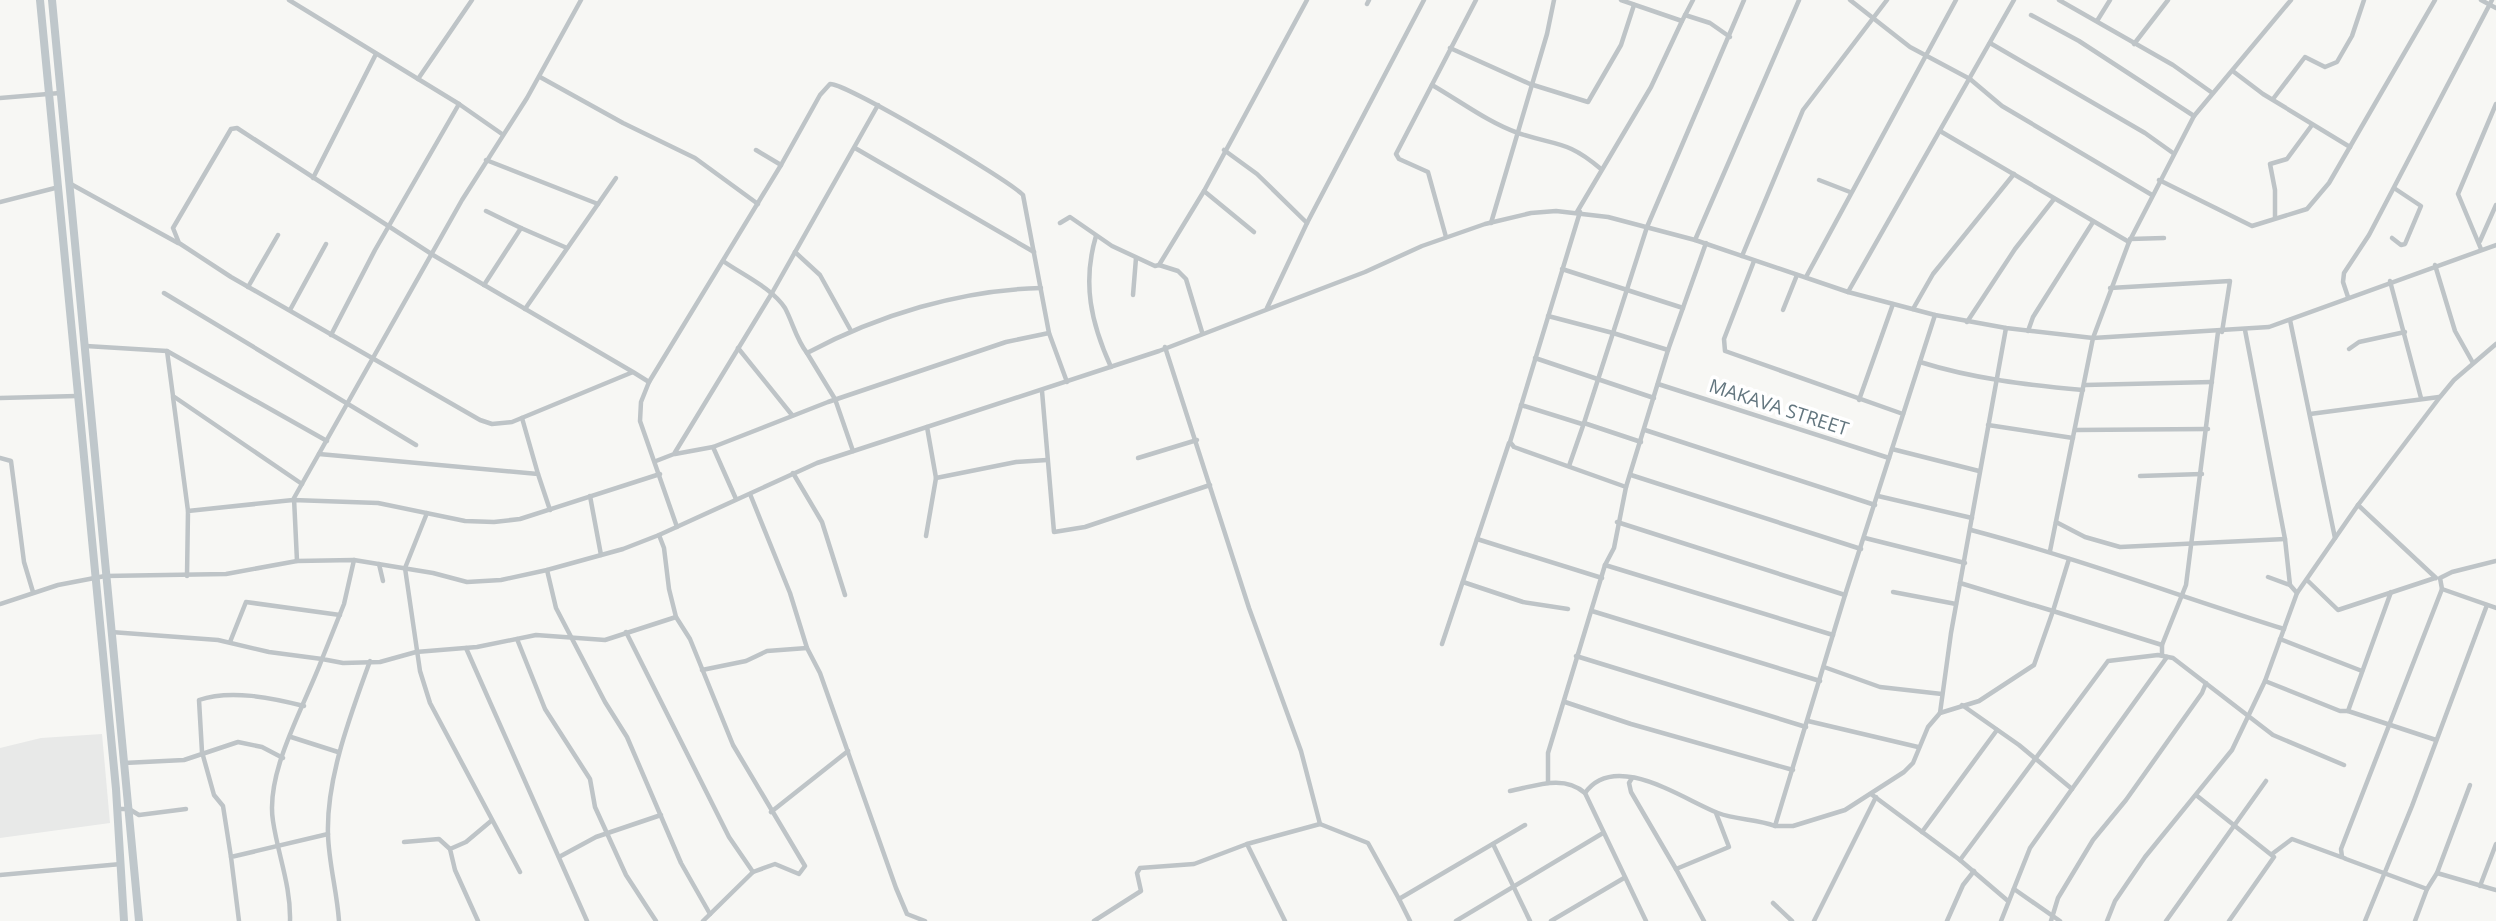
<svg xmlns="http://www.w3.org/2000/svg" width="2496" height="921" font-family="'Open Sans',sans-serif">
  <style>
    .built { fill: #e8e9e8 }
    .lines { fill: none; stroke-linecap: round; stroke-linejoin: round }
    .street { stroke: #bec4c7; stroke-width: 4.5 }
    .highway { stroke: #bfc7cb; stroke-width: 8 }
    .labels { text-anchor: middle; stroke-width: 7; stroke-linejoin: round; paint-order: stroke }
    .street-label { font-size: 19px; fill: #63767f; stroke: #fff }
  </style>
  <rect width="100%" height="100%" fill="#f7f7f4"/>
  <!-- built -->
  <path class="built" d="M102 734 110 823 0 838V748L41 738Z"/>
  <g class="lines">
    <!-- street -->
    <g class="street">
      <path d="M289 0 459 104"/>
      <path d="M1621 0 1682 21 1693 0"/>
      <path d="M1850 0 1910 47 1970 79 2002 106 2152 195"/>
      <path d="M2059 0 2173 65 2211 92"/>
      <path d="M2481 0 2496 8"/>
      <path d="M1367 4 1369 0"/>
      <path d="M1685 15 1710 23 1730 37"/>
      <path d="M2031 15 2079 41 2194 116"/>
      <path d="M2097 21 2110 0"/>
      <path d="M1990 43 2145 133 2173 153"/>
      <path d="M2134 44 2168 0"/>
      <path d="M1450 48 1530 84 1588 102 1621 45 1634 5"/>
      <path d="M2234 72 2263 94 2350 147"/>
      <path d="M540 77 623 123 695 158 758 204"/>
      <path d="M418 79 472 0"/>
      <path d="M1432 85C1460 101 1489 123 1518 133 1557 146 1567 140 1601 169"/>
      <path d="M0 98 60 93"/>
      <path d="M2273 99 2305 57 2325 67 2337 62 2352 36 2364 0"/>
      <path d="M1940 131 2129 242"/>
      <path d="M855 148 1034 252"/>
      <path d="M756 150 781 165"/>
      <path d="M1224 150 1257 174 1307 223 1267 308"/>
      <path d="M486 160 598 204 525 309"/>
      <path d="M313 178 376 54"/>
      <path d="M1819 180 1850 192"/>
      <path d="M2159 180 2252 226 2307 209 2329 183 2435 0"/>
      <path d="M69 183 178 243"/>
      <path d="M1204 191 1254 232"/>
      <path d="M0 202 59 187"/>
      <path d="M598 204 616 178"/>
      <path d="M486 211 521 228"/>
      <path d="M1577 212 1651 87 1682 21"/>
      <path d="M1580 212 1510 442 1514 447 1626 487"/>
      <path d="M2275 218V190L2270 164 2287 159 2312 125"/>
      <path d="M1060 223 1070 217 1112 246 1155 266 1159 265 1204 191 1307 0"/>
      <path d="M1307 223 1424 0"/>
      <path d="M1491 223 1547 34 1554 0"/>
      <path d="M1096 236C1082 283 1091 323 1111 367"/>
      <path d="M1446 237 1428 172 1399 159 1396 154 1476 0"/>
      <path d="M2392 238 2401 245 2405 244 2421 206 2394 188"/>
      <path d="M2130 239 2164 238"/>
      <path d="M1695 240 1799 0"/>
      <path d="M2480 241 2496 205"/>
      <path d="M2481 249 2458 194 2496 104"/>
      <path d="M795 252 820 275 850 329"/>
      <path d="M1742 256 1803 110 1887 0"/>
      <path d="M723 261C743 275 772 288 785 308 793 323 796 339 807 353"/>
      <path d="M1754 261 1724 339 1725 351 1903 414"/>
      <path d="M1159 265 1178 271 1186 279 1202 332"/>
      <path d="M2435 265 2455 331 2473 363"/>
      <path d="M1562 269 1683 308"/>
      <path d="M1806 277 1956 0"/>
      <path d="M2390 281 2421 398"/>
      <path d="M484 285 521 228 567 248"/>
      <path d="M248 287 278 235"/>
      <path d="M2110 288 2230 281 2222 332"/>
      <path d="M1848 292 2014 0"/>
      <path d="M164 293 416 445"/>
      <path d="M1133 295 1136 258"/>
      <path d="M2348 297 2343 282 2344 273 2369 235 2492 0"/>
      <path d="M1913 309 1933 274 2014 174"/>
      <path d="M290 310 326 244"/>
      <path d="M1783 310 1797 275"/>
      <path d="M1548 316 1613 333 1584 423"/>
      <path d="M2290 320 2335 538"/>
      <path d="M1967 322 2015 249 2054 199"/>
      <path d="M2245 330 2285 539 2290 585 2297 593"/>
      <path d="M2028 331 2033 317 2093 222"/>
      <path d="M331 335 375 250 459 104 502 134"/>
      <path d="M86 346 167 351"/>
      <path d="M1165 347 1249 608 1301 751 1320 824 1368 843 1399 899"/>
      <path d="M738 348 792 415"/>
      <path d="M2349 349 2359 342 2405 332"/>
      <path d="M1668 350 1613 333 1647 227 1744 0"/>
      <path d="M1535 358 1654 398"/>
      <path d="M1920 362C1974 379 2028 385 2083 390"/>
      <path d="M633 372 512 422 492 424 480 420 231 277 179 243 173 228 231 129 237 128 433 255 633 372 649 382"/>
      <path d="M1658 384 1889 458"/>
      <path d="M2085 385 2212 382"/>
      <path d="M1042 391 1054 532 1085 527 1210 485"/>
      <path d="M173 397 188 511"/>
      <path d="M0 398 77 396"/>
      <path d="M1859 400 1893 304"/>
      <path d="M1521 405 1582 424"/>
      <path d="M2310 414 2439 397"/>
      <path d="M522 418 538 474"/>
      <path d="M1988 425 2073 438"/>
      <path d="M1645 430 1875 505"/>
      <path d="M2075 430 2208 429"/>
      <path d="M713 447 736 499"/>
      <path d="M1892 449 1979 471"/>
      <path d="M853 451 835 399 807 353C878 315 960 290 1041 288"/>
      <path d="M319 454 538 474 550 510"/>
      <path d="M675 454 713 447 828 402 1006 342 1049 333"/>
      <path d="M0 458 11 461 24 562 33 592"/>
      <path d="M1138 458 1197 440"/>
      <path d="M656 461 674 454 772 293 878 105"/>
      <path d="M1569 466 1584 423 1641 442"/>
      <path d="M793 473 822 522 845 595"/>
      <path d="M1631 475 1861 549"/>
      <path d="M2140 476 2202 474"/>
      <path d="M936 478 1016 462 1047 460"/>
      <path d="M302 484 173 396 167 351 327 441"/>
      <path d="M750 494 790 593 807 648 820 673 896 888 907 914 925 921"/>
      <path d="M590 496 601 555"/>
      <path d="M1878 496 1972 518"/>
      <path d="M2358 505 2436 578"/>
      <path d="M427 513 405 568 420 671 430 703 520 872"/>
      <path d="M1617 522 1845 595"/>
      <path d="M2056 522 2085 537 2120 547 2285 539"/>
      <path d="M677 527 640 421 641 402 649 382 781 165 820 95 830 84C846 83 1009 180 1023 195L1049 333 1067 382"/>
      <path d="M1971 530C2077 558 2179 596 2284 629"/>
      <path d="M659 535 664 548 669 589 676 617 690 639 733 745 805 866 799 874 775 864 753 872 703 921"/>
      <path d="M926 536 936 478 927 427"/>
      <path d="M1865 538 1965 563"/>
      <path d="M1477 539 1602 578"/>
      <path d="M2050 551 2093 338 2129 242 2194 116 2291 0"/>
      <path d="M2069 559 2053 611 2162 645"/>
      <path d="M354 560 344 604 322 659 343 663 380 662 416 652 477 647 536 635 605 640 676 617"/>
      <path d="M297 561 294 498 462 200 527 98 581 0"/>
      <path d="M379 564 383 581"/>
      <path d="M1605 565 1833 635"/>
      <path d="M547 570 556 608 605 702 627 737 681 863 710 914"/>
      <path d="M187 576 188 511 293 500 378 503 465 521 494 522 520 519 660 474"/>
      <path d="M2268 577 2290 585"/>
      <path d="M2308 581 2338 610 2435 578"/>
      <path d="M1463 582 1523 602 1568 609"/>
      <path d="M2442 589 2496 608"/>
      <path d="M1893 592 1956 604"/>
      <path d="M0 604 58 585 105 576 226 574 297 561 354 560 433 573 467 582 501 580 547 570 623 549 659 535 817 463 1159 351 1365 272 1422 246 1485 224 1531 213 1556 211 1608 217 1695 240 1848 292 1935 315 2006 328 2093 338 2269 327 2496 245"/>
      <path d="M1592 611 1820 681"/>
      <path d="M111 632 218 640 269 652 322 659C305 705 265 772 273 821 278 855 291 886 290 921"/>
      <path d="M626 632 729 837 753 872"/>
      <path d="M517 639 545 709 590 779 595 807 626 875 656 921"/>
      <path d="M2280 639 2362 671"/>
      <path d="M230 642 246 602 340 615"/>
      <path d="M1442 644 1509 443"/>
      <path d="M466 648 587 921"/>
      <path d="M2162 655V645L2186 585 2218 332"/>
      <path d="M1576 656 1806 727"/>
      <path d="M1824 667 1880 687 1942 694"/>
      <path d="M702 670 746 661 767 651 807 648"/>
      <path d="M2265 681 2340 711H2348L2391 592"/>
      <path d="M1565 702 1631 724 1793 770"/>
      <path d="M1962 705 2019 745 2072 789 2167 657"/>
      <path d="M2348 711 2436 740"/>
      <path d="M1940 713 1951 633 2006 328"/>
      <path d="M1808 721 1918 747"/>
      <path d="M291 737 338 752"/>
      <path d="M124 763 184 760 238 742 262 747 283 758"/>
      <path d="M1632 778 1629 783 1631 792 1676 869 1729 847 1716 813"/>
      <path d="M1548 783V753L1605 565 1614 548 1626 487 1668 350 1706 243"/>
      <path d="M1510 791C1535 786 1564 774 1585 793"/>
      <path d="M1871 794 1960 860 2008 901"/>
      <path d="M2196 795 2274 857 2229 921"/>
      <path d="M118 809H129L139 815 186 809"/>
      <path d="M771 812 848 751"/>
      <path d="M1775 826H1793L1845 810 1904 772 1913 763 1928 727 1940 713 1979 701 2034 665 2053 611 1960 583"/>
      <path d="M1922 832 1997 730"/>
      <path d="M404 842 439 839 450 849"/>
      <path d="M1493 844 1530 921"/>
      <path d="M2272 854 2292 839 2341 857"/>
      <path d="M231 857 223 806 214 795 202 752 199 700C230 689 273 698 304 706"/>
      <path d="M559 857 596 837 661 815"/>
      <path d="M1960 860 2108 661 2158 655 2173 658 2273 735 2344 765"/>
      <path d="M1676 869 1704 921"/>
      <path d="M2437 873 2470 785"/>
      <path d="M0 875 121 864"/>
      <path d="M2480 886 2496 844"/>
      <path d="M2014 889 2060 921"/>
      <path d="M2427 889 2346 859 2342 857 2341 849 2442 589 2440 578 2452 572 2496 561"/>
      <path d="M1773 903 1792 921"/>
      <path d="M239 921 231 857 328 834"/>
      <path d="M339 921C337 892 329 864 328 835 326 778 351 714 370 661"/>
      <path d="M478 921 455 870 450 849 466 842 491 821"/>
      <path d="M1094 921 1141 891 1137 873 1140 868 1194 864 1247 844"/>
      <path d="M1285 921 1247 844 1320 824"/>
      <path d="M1410 921 1399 899 1525 825"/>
      <path d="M1456 921 1603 833"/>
      <path d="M1551 921 1624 878"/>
      <path d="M1646 921 1585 793C1615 750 1684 800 1718 813 1736 820 1757 819 1775 826L1845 595 1935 315"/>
      <path d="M1814 921 1876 797"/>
      <path d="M1947 921 1963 885 1974 871"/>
      <path d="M2001 921 2030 848 2072 789"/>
      <path d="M2051 921 2058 898 2093 840 2126 800 2202 693 2206 683"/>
      <path d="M2107 921 2115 901 2145 857 2232 750 2265 681 2297 593 2358 505 2440 397 2454 380 2496 344"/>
      <path d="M2166 921 2266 781"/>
      <path d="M2365 921 2412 806 2487 605"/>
      <path d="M2415 921 2427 889 2437 873 2496 890"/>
    </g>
    <!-- highway -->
    <g class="highway">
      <path d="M40 0 116 789 124 921"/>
      <path d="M52 0 139 921"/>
    </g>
  </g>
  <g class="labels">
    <!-- street labels -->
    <g class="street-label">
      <text transform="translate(1779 407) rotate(18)" y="7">MAKAVA STREET</text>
    </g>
  </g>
</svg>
